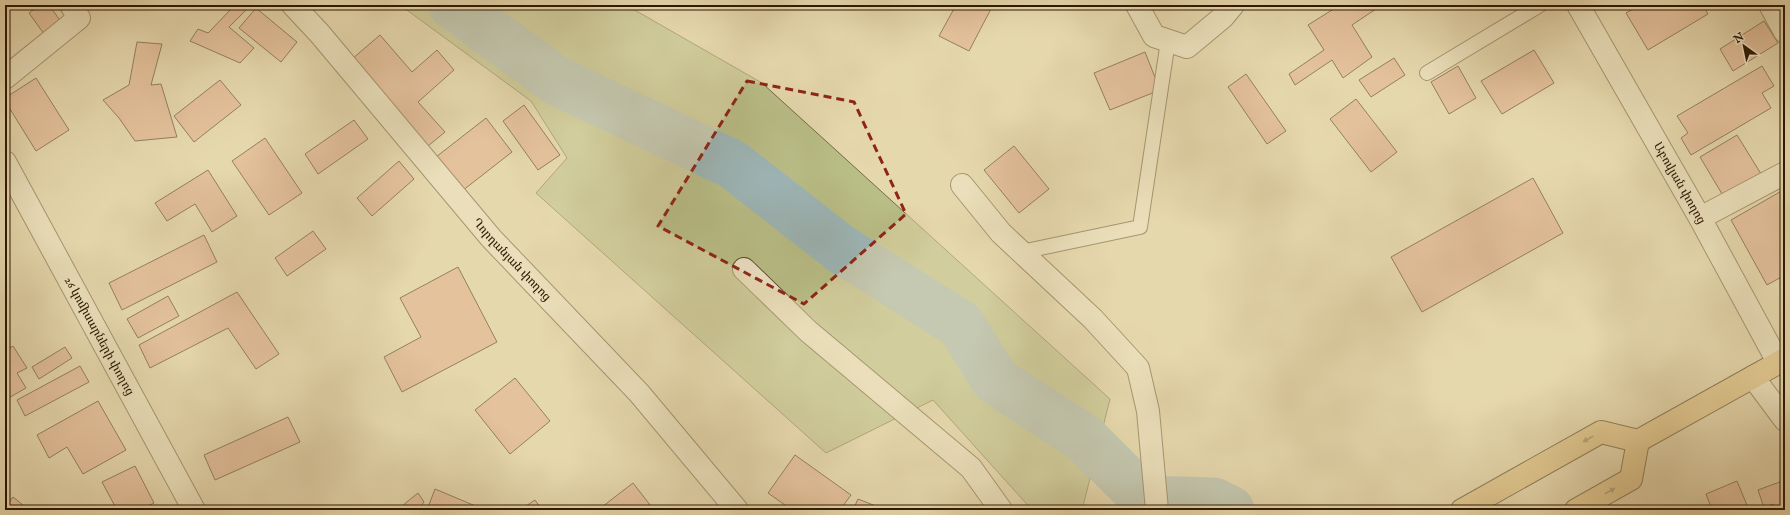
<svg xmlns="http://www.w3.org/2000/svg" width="1790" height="515" font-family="'IM FELL English','Noto Serif Armenian',serif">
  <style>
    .green { fill: #b9be87; stroke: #736a44 }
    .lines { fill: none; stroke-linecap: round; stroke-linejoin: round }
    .river { stroke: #9db6b7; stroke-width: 49 }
    .building { fill: #e3a688; stroke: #2d1700 }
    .service-casing { stroke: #5b472b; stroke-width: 16 }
    .minor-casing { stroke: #5b472b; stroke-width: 24 }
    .primary-casing { stroke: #2d1700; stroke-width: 24 }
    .service { stroke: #efe6ca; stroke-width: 14 }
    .minor { stroke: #efe6ca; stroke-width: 22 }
    .primary { stroke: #e3bc76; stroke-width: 22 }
    .oneway { fill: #886a3b }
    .marked { fill: none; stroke: #8f2418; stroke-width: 3; stroke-dasharray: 8 5; stroke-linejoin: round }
    .labels { text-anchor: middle; stroke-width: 3.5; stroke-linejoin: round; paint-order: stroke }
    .street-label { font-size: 12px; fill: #2d1700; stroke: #efe6ca }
  </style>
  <rect width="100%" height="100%" fill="#e6d8ad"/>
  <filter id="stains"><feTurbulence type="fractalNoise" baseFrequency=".005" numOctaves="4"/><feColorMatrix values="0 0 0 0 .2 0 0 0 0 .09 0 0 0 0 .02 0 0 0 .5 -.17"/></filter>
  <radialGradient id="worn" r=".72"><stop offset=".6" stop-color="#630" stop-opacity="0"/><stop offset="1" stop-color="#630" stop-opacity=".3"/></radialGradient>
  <!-- green -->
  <path class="green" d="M400 5H626L762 83 1110 399 1082 510H1032L933 400 826 453 536 193 567 158 531 101Z"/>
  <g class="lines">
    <!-- river -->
    <path class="river" d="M453 5 557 81 732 164 841 249 961 325 996 381 1084 438 1146 500 1214 502 1230 510"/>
  </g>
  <!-- building -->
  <g class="building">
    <path d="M40 5H49L64 26 47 38 29 13Z"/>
    <path d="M235 5H251L229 27 254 48 240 63 190 41 198 29 208 33Z"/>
    <path d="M956 5H993L969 51 939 36Z"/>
    <path d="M1340 5H1373L1376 9 1352 25 1372 57 1343 78 1332 60 1295 85 1289 74 1324 50 1308 25Z"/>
    <path d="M1640 5H1703L1708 14 1648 50 1626 13Z"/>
    <path d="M256 8 297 42 281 62 239 28Z"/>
    <path d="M1764 21 1778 43 1733 71 1720 49Z"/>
    <path d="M380 35 412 72 437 50 454 70 418 102 445 132 428 146 351 60Z"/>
    <path d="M137 42 162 44 151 85 161 84 177 137 135 141 119 118 103 100 129 85Z"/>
    <path d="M1534 50 1554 83 1502 114 1481 81Z"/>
    <path d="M1145 52 1160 90 1110 110 1094 73Z"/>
    <path d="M1394 58 1405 75 1371 97 1359 80Z"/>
    <path d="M1458 66 1476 98 1449 114 1431 82Z"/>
    <path d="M1762 66 1774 86 1762 93 1771 108 1691 155 1681 138 1688 133 1677 116Z"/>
    <path d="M1246 74 1286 131 1267 144 1228 87Z"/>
    <path d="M36 78 69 130 36 151 5 101V98Z"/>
    <path d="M220 80 241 105 194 142 174 116Z"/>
    <path d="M1356 99 1397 152 1371 172 1330 119Z"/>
    <path d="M524 105 560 155 538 170 503 121Z"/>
    <path d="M486 118 512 152 462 191 436 157Z"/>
    <path d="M354 120 368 139 318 174 305 154Z"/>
    <path d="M1737 135 1763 177 1725 199 1700 157Z"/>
    <path d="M265 138 302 193 269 215 232 161Z"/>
    <path d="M1014 146 1049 189 1019 213 984 170Z"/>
    <path d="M399 161 414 179 372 216 357 198Z"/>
    <path d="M208 170 237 216 212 232 195 204 167 221 155 203Z"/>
    <path d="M1533 178 1563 233 1422 312 1391 257Z"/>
    <path d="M1785 189V275L1767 285 1731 220Z"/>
    <path d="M313 231 326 249 287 276 275 258Z"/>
    <path d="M204 235 217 262 122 310 109 283Z"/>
    <path d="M458 267 497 342 402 392 384 357 421 337 400 298Z"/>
    <path d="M237 292 279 354 256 369 228 328 150 368 139 345Z"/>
    <path d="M168 296 179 316 138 338 127 319Z"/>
    <path d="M13 346 27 368 17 373 26 388 5 400V351Z"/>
    <path d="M65 347 72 358 39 379 32 367Z"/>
    <path d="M80 366 89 382 25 416 17 400Z"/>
    <path d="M515 378 550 421 510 454 475 410Z"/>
    <path d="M98 401 126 450 83 474 67 447 49 458 37 435Z"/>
    <path d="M288 417 300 442 215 480 204 455Z"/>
    <path d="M795 455 851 495 840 510H792L768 493Z"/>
    <path d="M135 466 154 503 140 510H117L102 482Z"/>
    <path d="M1785 480V509L1775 510 1773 504 1764 508 1758 490Z"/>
    <path d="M1737 481 1749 510H1712L1706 494Z"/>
    <path d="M633 483 654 510H598Z"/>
    <path d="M435 489 485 510H427Z"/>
    <path d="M418 493 424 502 418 510H397Z"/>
    <path d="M13 497 29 510H5V507Z"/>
    <path d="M858 499 886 510H853Z"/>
    <path d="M535 500 542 510H520Z"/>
  </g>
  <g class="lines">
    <!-- service casing -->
    <g class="service-casing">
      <g id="service">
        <path d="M1427 73 1540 5"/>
        <path d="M1021 252 1140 227 1168 41"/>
      </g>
    </g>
    <!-- minor casing -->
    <g class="minor-casing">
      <g id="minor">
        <path id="s1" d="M293 5 320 34 491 238 639 393 737 510"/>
        <path d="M1137 5 1154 36 1187 47 1223 17 1233 5"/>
        <path id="s2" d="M1578 5 1700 218 1778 362"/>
        <path d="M1770 5 1785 32"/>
        <path d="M5 78 79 18 71 5"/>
        <path id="s3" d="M5 162 194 510"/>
        <path d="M962 185 1001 233 1093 319 1138 368 1148 411 1157 510"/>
        <path d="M1700 218 1785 173"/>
        <path d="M744 269 808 331 971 468 1001 510"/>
        <path d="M1753 377 1785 420"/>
      </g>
    </g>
    <!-- primary casing -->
    <g class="primary-casing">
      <g id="primary">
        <path d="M1462 510 1601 432 1638 441 1785 359"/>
        <path d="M1576 510 1631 479 1638 441"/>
      </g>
    </g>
    <!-- service -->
    <use href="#service" class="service"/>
    <!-- minor -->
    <use href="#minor" class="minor"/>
    <!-- primary -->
    <use href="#primary" class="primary"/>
  </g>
  <!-- one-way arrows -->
  <defs><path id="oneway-solid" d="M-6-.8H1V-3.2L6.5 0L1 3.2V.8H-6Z"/></defs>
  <g class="oneway">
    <use href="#oneway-solid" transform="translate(1588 439) rotate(151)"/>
    <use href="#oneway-solid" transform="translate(1610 491) rotate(-29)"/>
  </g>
  <!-- marked area -->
  <path d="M0 0H1790V515H0ZM747 81 854 102 906 214 804 304 658 226Z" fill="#e6d8ad" fill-opacity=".55" fill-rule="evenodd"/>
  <path class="marked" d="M747 81 854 102 906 214 804 304 658 226Z"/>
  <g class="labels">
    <!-- street labels -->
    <g class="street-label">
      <text dy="4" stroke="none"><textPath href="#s2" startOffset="205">Աբովյան փողոց</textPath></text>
      <text dy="4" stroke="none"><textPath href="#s1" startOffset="336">Ղորղանյան փողոց</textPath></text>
      <text dy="4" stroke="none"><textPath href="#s3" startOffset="198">26 կոմիսարների փողոց</textPath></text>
    </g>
  </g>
  <!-- margin -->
  <rect width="1790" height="515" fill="none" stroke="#e6d8ad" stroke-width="20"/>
  <rect x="6" y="6" width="1778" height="503" fill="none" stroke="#2d1700" stroke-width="2"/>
  <rect x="10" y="10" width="1770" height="495" fill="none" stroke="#2d1700"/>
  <!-- north arrow -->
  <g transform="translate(1744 46) rotate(327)" stroke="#efe6ca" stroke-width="3" paint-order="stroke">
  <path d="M0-3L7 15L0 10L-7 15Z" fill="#2d1700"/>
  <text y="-6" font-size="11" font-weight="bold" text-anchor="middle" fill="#2d1700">N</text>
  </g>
  <rect width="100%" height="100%" filter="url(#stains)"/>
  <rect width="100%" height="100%" fill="url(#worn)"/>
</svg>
